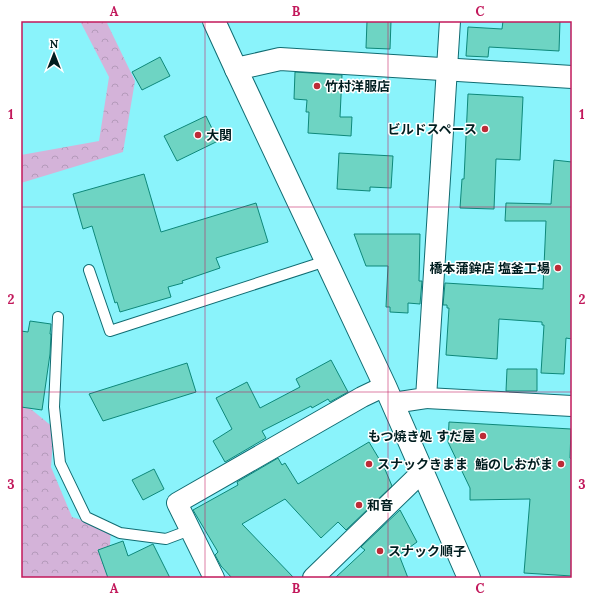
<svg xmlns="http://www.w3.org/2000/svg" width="593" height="599" font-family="Lora,'Noto Sans JP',serif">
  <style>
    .forest { fill: url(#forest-crowns) }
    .building { fill: #6ed4c3; stroke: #0e887a }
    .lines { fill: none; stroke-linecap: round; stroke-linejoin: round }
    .service-casing { stroke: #106c72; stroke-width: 12 }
    .minor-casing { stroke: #106c72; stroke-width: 22 }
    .tertiary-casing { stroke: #106c72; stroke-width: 24 }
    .service { stroke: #fff; stroke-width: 10 }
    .minor { stroke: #fff; stroke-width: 20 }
    .tertiary { stroke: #fff; stroke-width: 22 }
    .grid { fill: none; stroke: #c2185b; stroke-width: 1; stroke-opacity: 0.55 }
    .poi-dot { fill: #bc2b37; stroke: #fff; stroke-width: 1.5 }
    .labels { text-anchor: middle; stroke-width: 3; stroke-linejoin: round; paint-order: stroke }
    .poi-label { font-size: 13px; font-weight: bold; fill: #001d1f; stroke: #fff; text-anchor: start }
    .neatline { fill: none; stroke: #c2185b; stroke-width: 1.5 }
    .grid-label { font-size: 13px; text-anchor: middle; font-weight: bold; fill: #c2185b }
  </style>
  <defs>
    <pattern id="forest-crowns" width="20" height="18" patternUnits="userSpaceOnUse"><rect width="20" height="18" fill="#d4b3d9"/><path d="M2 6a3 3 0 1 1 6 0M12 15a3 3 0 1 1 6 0" fill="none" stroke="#b49aba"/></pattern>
  </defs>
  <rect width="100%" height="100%" fill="#8af3fb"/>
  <!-- forest -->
  <g class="forest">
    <path d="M80 21H106L135 81 123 152 21 183V155L99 141 109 77Z"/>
    <path d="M21 401 54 428 51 467 72 517 111 529 108 578H21Z"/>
  </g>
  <!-- building -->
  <g class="building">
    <path d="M367 21H391L390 49 366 48Z"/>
    <path d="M503 21H560L559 51 489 47 488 57 466 56 468 27 502 29Z"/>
    <path d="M160 57 170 76 142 90 132 72Z"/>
    <path d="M295 72 342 75 340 117H352L351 136 308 133 309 112H306L307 100 294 99Z"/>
    <path d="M468 94 523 97 520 160 496 159 494 209 460 208 462 179H464Z"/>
    <path d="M206 116 218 141 177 161 164 136Z"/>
    <path d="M339 153 393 156 391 188 370 187V191L337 189Z"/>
    <path d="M554 160 572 162V339L566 338 564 374 541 373 544 325H542V322L499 319 497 359 446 355 449 308H447V305H443L445 283 543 289 546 221H505L506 203 551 204Z"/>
    <path d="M144 174 161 232 256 203 268 242 216 258 220 268 182 281 183 283 168 287 171 297 120 312 117 302 115 303 92 226 83 229 73 194Z"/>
    <path d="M354 234H420L419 281H422L420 304 408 303V313L390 312V307H386L388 266H366Z"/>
    <path d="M30 321 51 324 50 334H51L50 354 42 410 21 407V331L28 332Z"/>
    <path d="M331 360 348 392 330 402 328 399 312 408 311 406 262 431 266 438 225 462 213 441 232 429 216 398 247 382 260 408 300 387 296 379Z"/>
    <path d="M187 363 196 392 103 421 89 394Z"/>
    <path d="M507 369H537V391H506Z"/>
    <path d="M449 422 571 429 570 458 572 459V576L524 573 530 499 470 500V488L448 442Z"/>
    <path d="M369 442 384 467 392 486 346 530 338 522 321 538 285 499 242 524 294 578H232L221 566 215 555 218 552 193 510 238 485 237 482 278 458 282 465 285 463 298 484Z"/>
    <path d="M154 469 164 489 143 500 132 480Z"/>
    <path d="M400 510 417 542 399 555 408 578H335L365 550 361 547Z"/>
    <path d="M123 541 128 556 153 544 170 578H108L98 550Z"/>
  </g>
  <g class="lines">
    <!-- service casing -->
    <g class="service-casing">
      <g id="service">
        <path d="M89 270 110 331 326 261"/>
        <path d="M58 317 54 407 60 463 86 517 120 533 166 539 190 530"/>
      </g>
    </g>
    <!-- minor casing -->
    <g class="minor-casing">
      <g id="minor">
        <path d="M426 398 572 406"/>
        <path d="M393 403 426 398 450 21"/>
        <path d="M214 578 177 503 362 397 385 386"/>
        <path d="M313 578 422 472"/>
      </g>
    </g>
    <!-- tertiary casing -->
    <g class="tertiary-casing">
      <g id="tertiary">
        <path d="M214 21 236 69 385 386 469 578"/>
        <path d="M236 69 280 59 572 77"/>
      </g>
    </g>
    <!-- service -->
    <use href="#service" class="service"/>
    <!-- minor -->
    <use href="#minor" class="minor"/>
    <!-- tertiary -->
    <use href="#tertiary" class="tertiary"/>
  </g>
  <!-- grid -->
  <path class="grid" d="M205 21V578M388 21V578M21 207H572M21 392H572"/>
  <!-- markers -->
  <g class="poi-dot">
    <circle cx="317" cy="86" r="4"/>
    <circle cx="485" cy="129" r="4"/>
    <circle cx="198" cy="135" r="4"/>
    <circle cx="558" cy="268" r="4"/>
    <circle cx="483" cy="436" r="4"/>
    <circle cx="369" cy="464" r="4"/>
    <circle cx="561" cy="464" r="4"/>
    <circle cx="359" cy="505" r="4"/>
    <circle cx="380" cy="551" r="4"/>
  </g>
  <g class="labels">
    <!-- poi labels -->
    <g class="poi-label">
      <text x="325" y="91">竹村洋服店</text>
      <text x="477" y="134" text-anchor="end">ビルドスペース</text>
      <text x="206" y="140">大関</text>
      <text x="550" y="273" text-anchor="end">橋本蒲鉾店 塩釜工場</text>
      <text x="475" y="441" text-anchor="end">もつ焼き処 すだ屋</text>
      <text x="377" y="469">スナックきまま</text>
      <text x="553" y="469" text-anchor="end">鮨のしおがま</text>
      <text x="367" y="510">和音</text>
      <text x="388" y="556">スナック順子</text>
    </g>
  </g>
  <!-- border -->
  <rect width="593" height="599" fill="none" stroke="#ffffff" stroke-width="44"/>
  <!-- north arrow -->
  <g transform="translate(54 54)" stroke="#ffffff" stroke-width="3" paint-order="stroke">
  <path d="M0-3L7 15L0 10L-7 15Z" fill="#001d1f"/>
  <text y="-6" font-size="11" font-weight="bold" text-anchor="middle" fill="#001d1f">N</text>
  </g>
  <rect x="22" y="22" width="549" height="555" class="neatline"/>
  <g class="grid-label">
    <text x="114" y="16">A</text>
    <text x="296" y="16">B</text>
    <text x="480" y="16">C</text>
    <text x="11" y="119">1</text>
    <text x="582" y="119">1</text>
    <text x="11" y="304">2</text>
    <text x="582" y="304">2</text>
    <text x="11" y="489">3</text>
    <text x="582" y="489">3</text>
    <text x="114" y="593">A</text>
    <text x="296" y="593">B</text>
    <text x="480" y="593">C</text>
  </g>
</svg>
